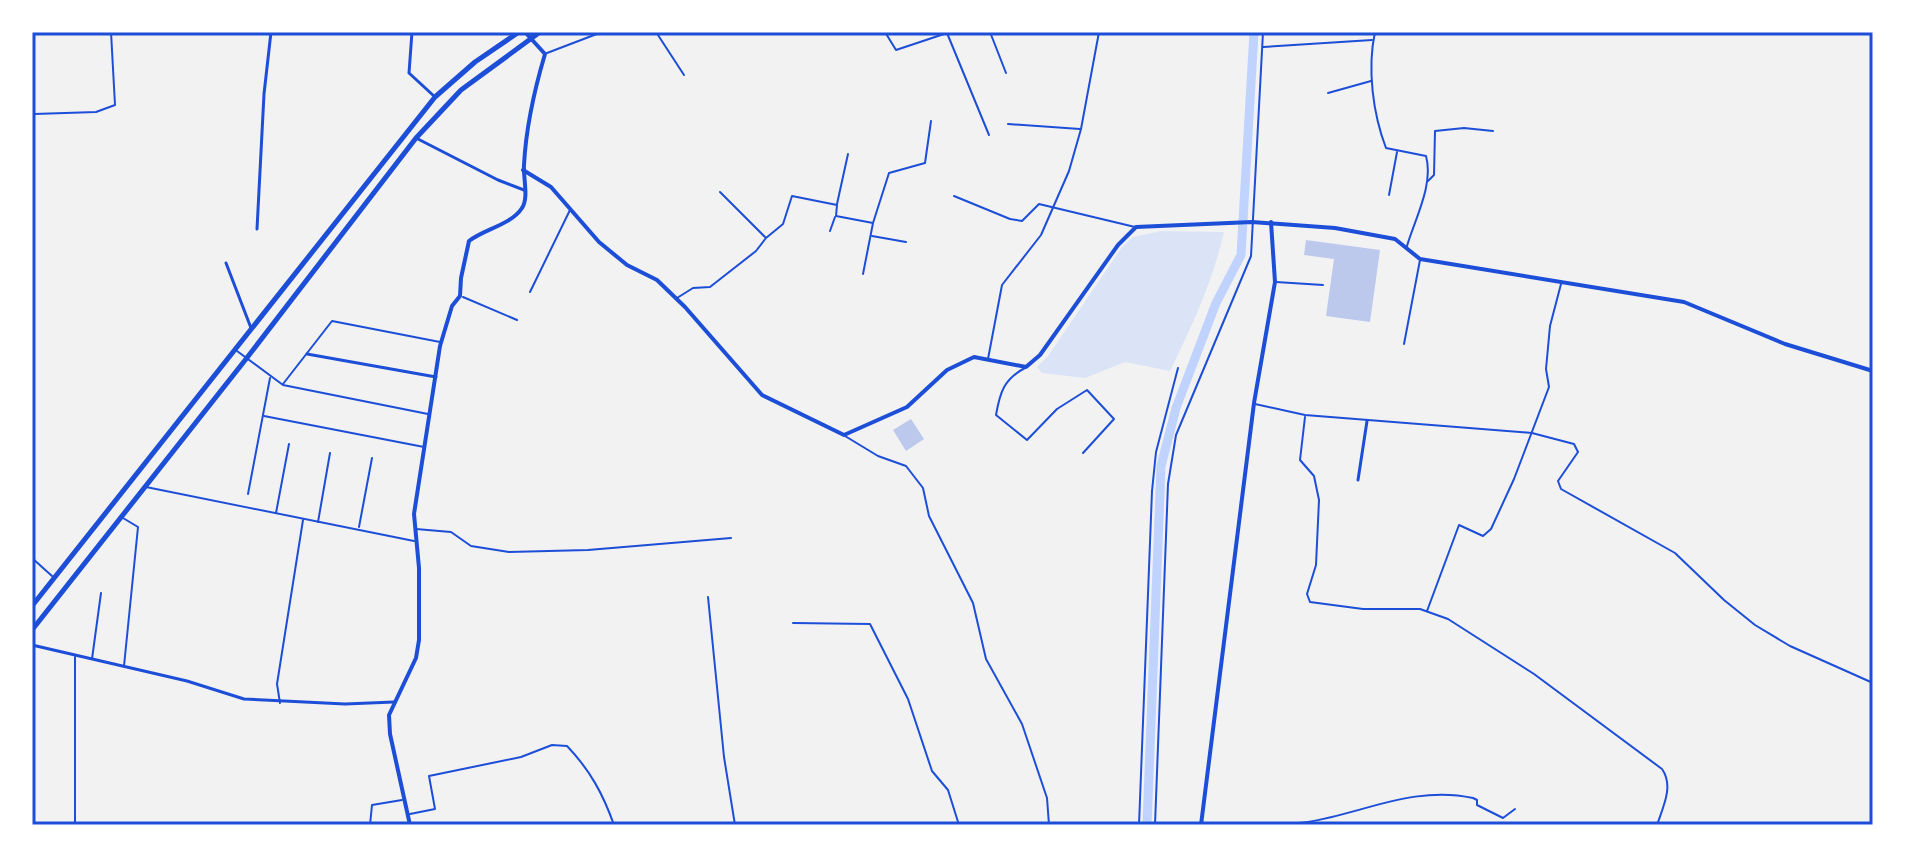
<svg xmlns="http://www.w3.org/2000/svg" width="1905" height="857" font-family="'PT Sans Narrow',sans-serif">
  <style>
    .green { fill: #dbe4f7 }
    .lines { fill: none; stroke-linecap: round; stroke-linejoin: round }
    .canal { stroke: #bfd3fe; stroke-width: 9 }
    .building { fill: #bdc9ec }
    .service { stroke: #1d4ed8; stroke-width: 2 }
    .minor { stroke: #1d4ed8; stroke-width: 3 }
    .tertiary { stroke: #1d4ed8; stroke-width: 4 }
    .primary { stroke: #1d4ed8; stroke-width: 5 }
    .neatline { fill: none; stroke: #1d4ed8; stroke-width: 3 }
  </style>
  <rect width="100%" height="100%" fill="#f2f2f2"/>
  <!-- green -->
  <path class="green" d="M1161 231 1224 232C1213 281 1192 326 1170 371L1125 362 1085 378 1042 373 1037 367 1048 356 1122 247 1133 237Z"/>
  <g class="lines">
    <!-- canal -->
    <path class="canal" d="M1147 825 1161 466 1176 408 1216 303 1241 255 1254 32"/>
  </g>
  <!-- building -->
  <g class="building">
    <path d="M1306 240 1380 250 1370 322 1326 316 1334 259 1304 255Z"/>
    <path d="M911 419 924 439 906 451 893 430Z"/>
  </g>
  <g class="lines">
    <!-- service -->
    <g class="service">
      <path d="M656 32 684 75"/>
      <path d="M885 32 896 50 947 33 989 135"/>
      <path d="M990 32 1006 73"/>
      <path d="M1375 32C1367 69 1373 114 1386 148L1426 156C1434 184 1415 219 1407 246"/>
      <path d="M1263 47 1372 40"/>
      <path d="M547 53 602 32"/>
      <path d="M1328 93 1371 81"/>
      <path d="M34 114 96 112 115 105 111 32"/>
      <path d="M1008 124 1080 129"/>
      <path d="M1428 181 1434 175 1435 131 1464 128 1493 131"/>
      <path d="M720 192 765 237"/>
      <path d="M1389 195 1397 152"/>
      <path d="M954 196 1010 219 1022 221 1039 204 1135 227"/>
      <path d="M837 204 848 154"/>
      <path d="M830 231 835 217"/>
      <path d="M872 236 906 242"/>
      <path d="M863 274 873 223 889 173 925 163 931 121"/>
      <path d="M1276 282 1323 285"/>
      <path d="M530 292 570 210"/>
      <path d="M463 297 517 320"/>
      <path d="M677 298 693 288 710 287 756 251 766 238 783 224 792 196 837 205 836 216 873 223"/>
      <path d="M1404 344 1420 260"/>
      <path d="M237 351 283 385 428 414"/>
      <path d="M988 359 1002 285 1041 235 1069 171 1081 129 1099 32"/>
      <path d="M1025 368C1004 379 1000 392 996 415L1027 440 1057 409 1087 390 1114 419 1083 453"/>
      <path d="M283 384 332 321 440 342"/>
      <path d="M1255 404 1305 415 1532 433 1574 444 1578 452 1558 481 1561 489 1675 553 1724 600 1755 625 1790 646 1873 683"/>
      <path d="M264 416 424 447"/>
      <path d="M1305 417 1300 460 1314 476 1319 500 1316 565 1307 594 1310 602 1363 609H1420L1448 619 1534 674 1662 769C1674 786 1663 807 1657 825"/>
      <path d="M845 436 878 456 906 466 923 488 929 516 973 603 986 659 1022 724 1047 798 1049 825"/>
      <path d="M146 487 414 541"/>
      <path d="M248 494 270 378"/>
      <path d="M276 513 289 444"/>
      <path d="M123 518 138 527 124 666"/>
      <path d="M318 522 330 453"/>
      <path d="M359 527 372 458"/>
      <path d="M416 529 451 532 471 546 509 552 588 550 731 538"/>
      <path d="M32 558 52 576"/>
      <path d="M708 597 724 757 735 825"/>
      <path d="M1427 611 1459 525 1483 536 1491 529 1514 479 1549 387 1546 369 1550 326 1561 284"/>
      <path d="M793 623 870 624 908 699 932 771 948 790 959 825"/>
      <path d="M75 657V825"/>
      <path d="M92 659 101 593"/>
      <path d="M280 703 277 684 303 520"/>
      <path d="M410 814 435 809 429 776 521 757 552 745 567 746C590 770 603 794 614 825"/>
      <path d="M370 825 372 805 402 800"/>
      <path d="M1139 825 1152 491 1156 452 1178 368"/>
      <path d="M1155 825 1168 484 1176 435 1251 256 1263 32"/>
      <path d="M1202 825C1238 820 1273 827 1308 822 1363 813 1415 785 1473 798L1477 800V805L1503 818 1515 809"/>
    </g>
    <!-- minor -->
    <g class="minor">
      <path d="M412 32 409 73 435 97"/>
      <path d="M416 138 498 180 524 190"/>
      <path d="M257 229 264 94 271 32"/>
      <path d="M226 263 251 328"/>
      <path d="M307 354 436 377"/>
      <path d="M1358 480 1367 421"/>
      <path d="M32 645 187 681 244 699 345 704 394 702"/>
    </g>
    <!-- tertiary -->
    <g class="tertiary">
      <path d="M523 170 551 187 599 242 627 265 657 280 685 307 762 395 844 435 907 407 947 370 974 357 1026 367 1040 355 1118 245 1136 227 1252 222 1335 228 1395 239 1420 259 1684 302 1785 344 1873 371"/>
      <path d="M410 825 390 734 389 715 416 658 419 640V568L414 514 440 346 452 306 460 296 461 278 469 241C484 229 511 225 522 208 529 198 523 177 524 165 526 127 534 91 545 54L525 32"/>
      <path d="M1201 825 1254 403 1275 282 1271 222"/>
    </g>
    <!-- primary -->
    <g class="primary">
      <path d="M32 606 435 97 475 62 519 32"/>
      <path d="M32 630 246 359 416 138 461 90 540 32"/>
    </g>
  </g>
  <!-- border -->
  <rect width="1905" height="857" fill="none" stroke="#ffffff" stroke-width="68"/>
  <rect x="34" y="34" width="1837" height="789" class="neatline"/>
</svg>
